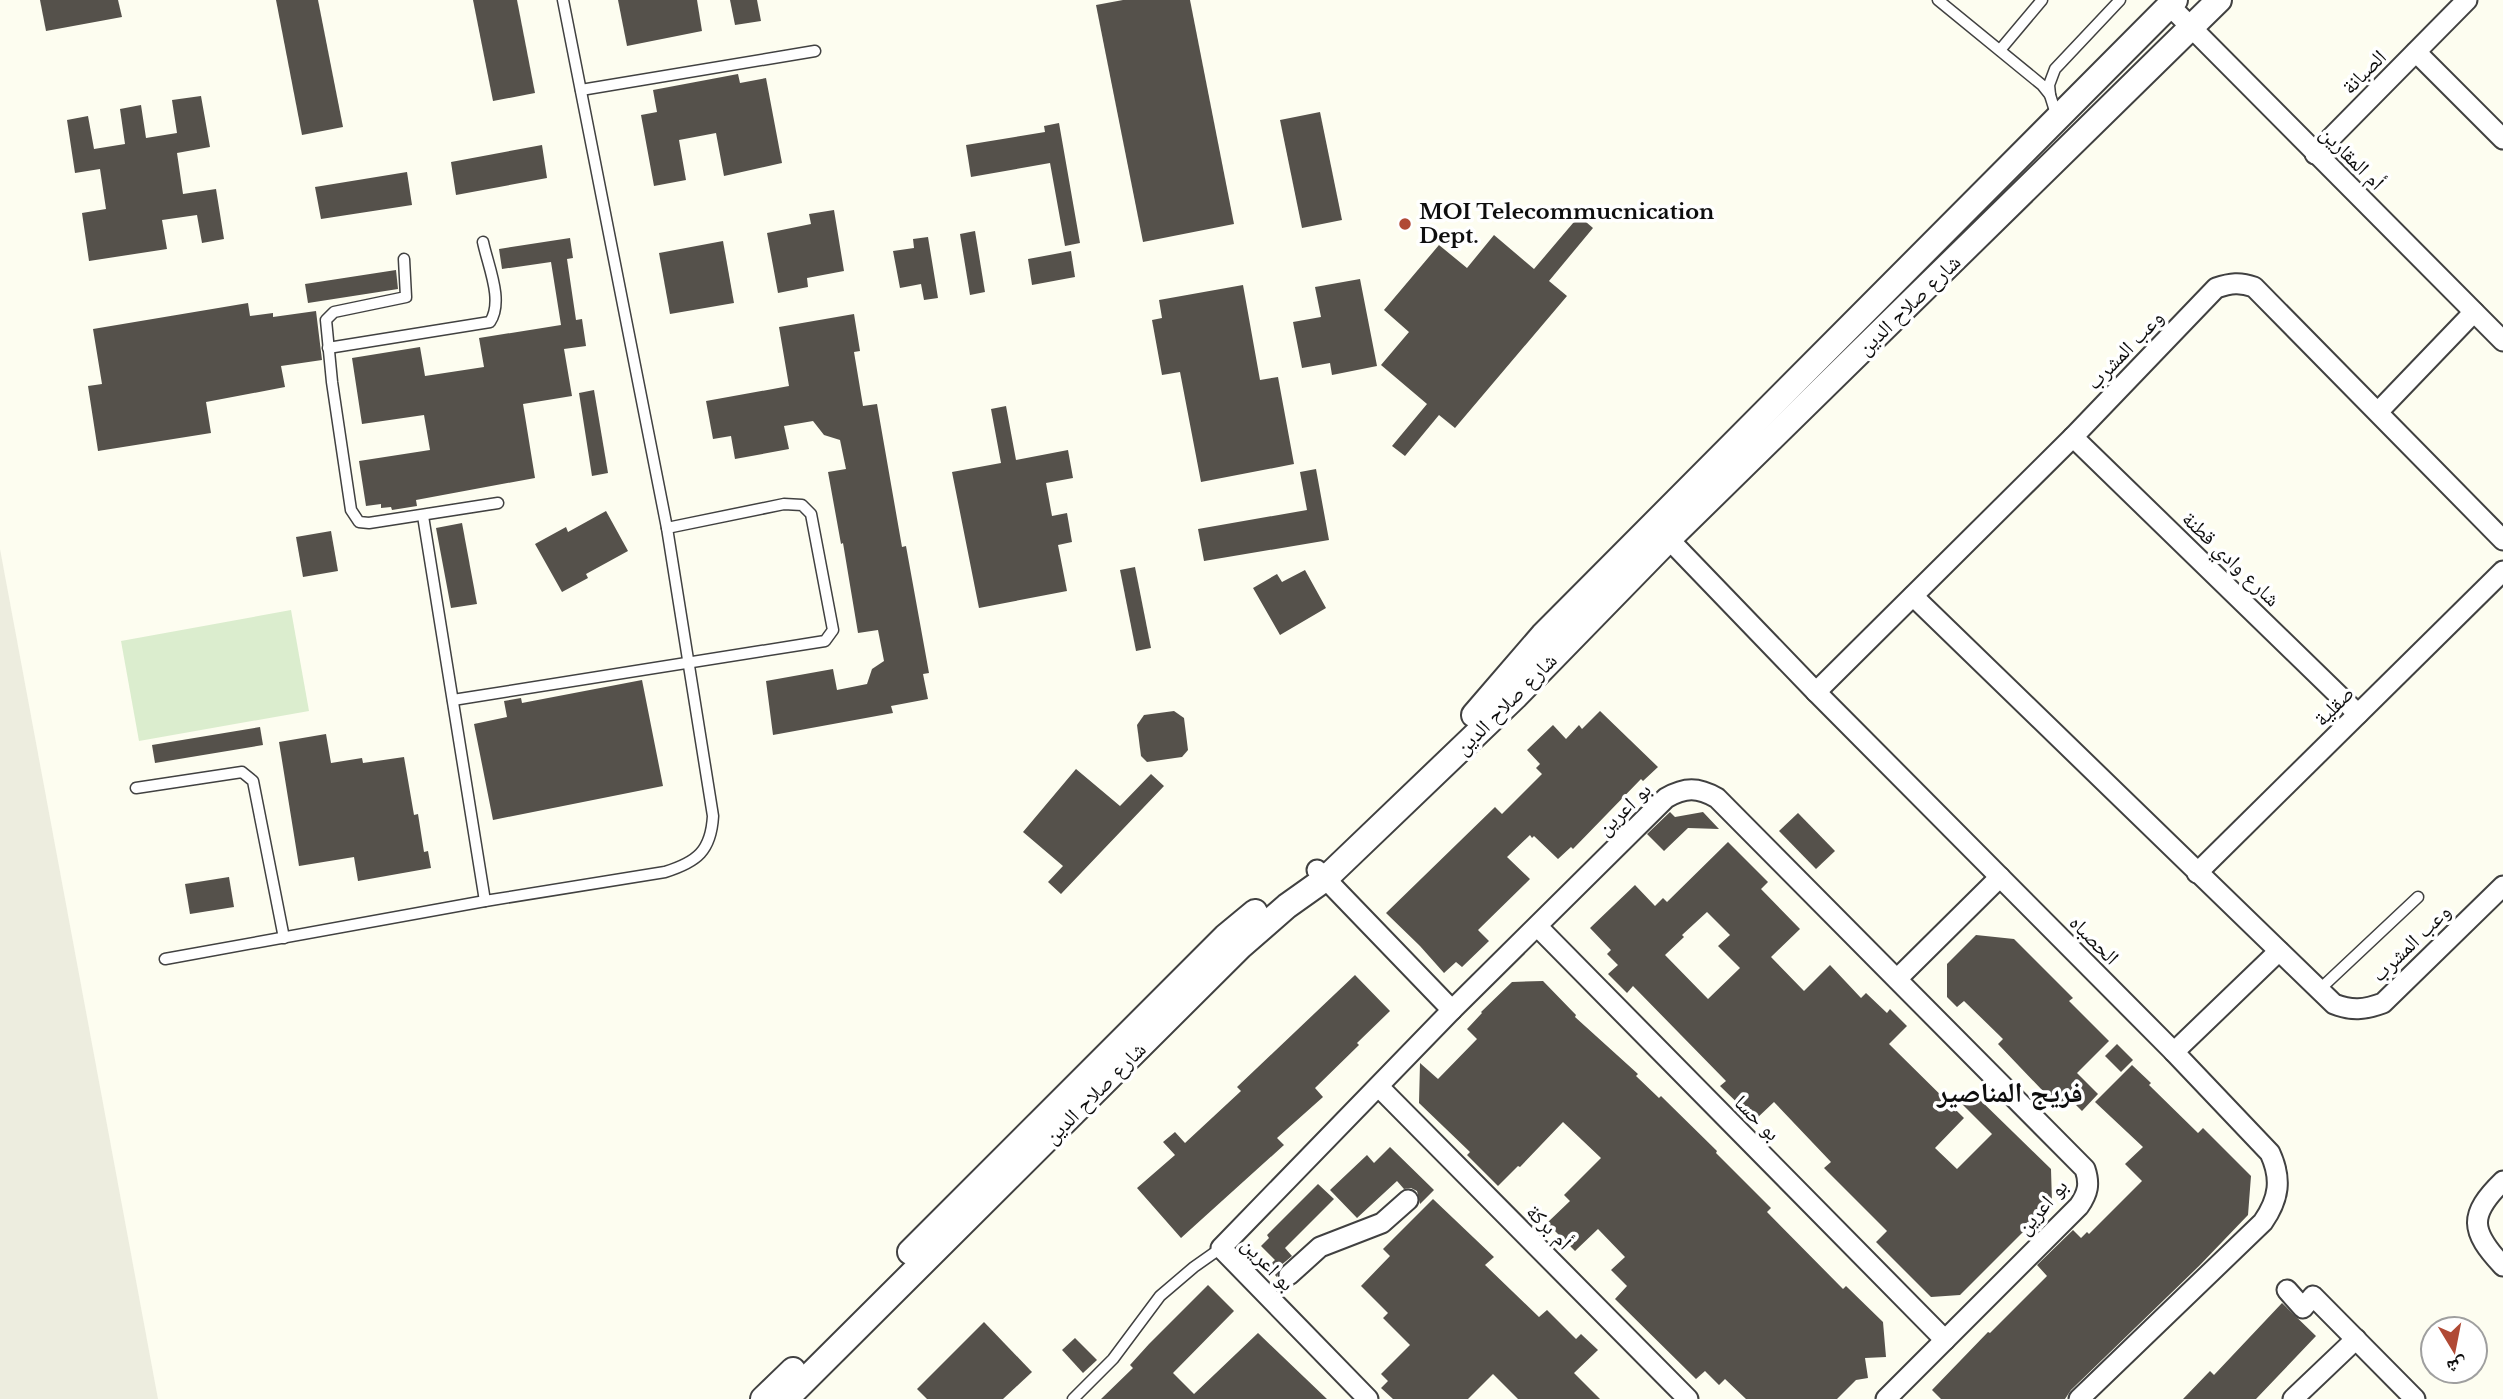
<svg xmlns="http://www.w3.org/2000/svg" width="2503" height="1399" font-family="'Libre Baskerville','Noto Naskh Arabic',serif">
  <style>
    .pitch { fill: #dbedce }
    .plaza { fill: #ededdf }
    .building { fill: #55514b; fill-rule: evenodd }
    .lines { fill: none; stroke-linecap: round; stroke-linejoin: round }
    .service-casing { stroke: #414141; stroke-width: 13 }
    .minor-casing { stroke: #414141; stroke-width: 23 }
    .tertiary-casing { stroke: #414141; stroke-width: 28 }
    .service { stroke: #fff; stroke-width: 10 }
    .minor { stroke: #fff; stroke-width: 19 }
    .tertiary { stroke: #fff; stroke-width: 24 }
    .poi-dot { fill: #b04934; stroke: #fff; stroke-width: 2.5 }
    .labels { text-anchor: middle; stroke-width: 7; stroke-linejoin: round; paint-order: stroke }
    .street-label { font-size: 21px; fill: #0e0e0e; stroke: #fff }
    .poi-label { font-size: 21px; font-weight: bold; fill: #0e0e0e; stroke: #fff; text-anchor: start }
    .district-label { font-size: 28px; font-weight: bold; fill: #0e0e0e; stroke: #fff }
  </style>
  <rect width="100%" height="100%" fill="#fdfdf0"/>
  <!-- pitch -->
  <path class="pitch" d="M291 610 309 711 139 741 121 641Z"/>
  <!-- plaza -->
  <path class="plaza" d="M0 549 158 1399H0Z"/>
  <!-- building -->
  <g class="building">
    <path d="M40 0H118L122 17 46 31Z"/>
    <path d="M276 0H318L343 127 302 135Z"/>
    <path d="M473 0H517L535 93 493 101Z"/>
    <path d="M618 0H697L702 31 627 46Z"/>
    <path d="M730 0H757L761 21 735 25Z"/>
    <path d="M1123 0H1190L1234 224 1143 242 1096 5Z"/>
    <path d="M738 74 740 83 766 78 782 163 724 176 716 133 679 140 686 180 654 186 641 115 657 112 653 90Z"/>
    <path d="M201 96 210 147 177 153 183 194 216 189 224 239 202 243 197 215 162 220 167 249 89 261 82 213 106 209 100 169 75 173 67 120 88 116 94 149 125 144 120 109 141 105 146 138 177 133 172 100Z"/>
    <path d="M1320 112 1342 220 1302 228 1280 120Z"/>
    <path d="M1059 123 1080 243 1065 246 1050 163 971 177 966 145 1045 132 1044 126Z"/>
    <path d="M542 145 547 178 456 195 451 162Z"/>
    <path d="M407 172 412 205 321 219 315 187Z"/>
    <path d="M834 210 844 271 807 278 808 287 778 293 767 233 811 224 809 214Z"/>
    <path d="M1579 216 1593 228 1549 281 1567 296 1455 428 1439 415 1405 456 1392 446 1427 404 1381 365 1409 332 1384 310 1439 245 1467 268 1494 235 1534 269Z"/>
    <path d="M975 231 985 292 970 295 960 234Z"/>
    <path d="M928 237 938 298 924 300 921 284 900 288 893 251 914 248 913 239Z"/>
    <path d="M570 238 573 258 567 259 576 320 582 319 586 346 564 349 572 396 523 404 535 478 416 500 417 506 392 510 391 507 381 508V504L366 506 359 461 430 450 424 415 362 424 352 358 420 347 425 376 484 367 479 338 561 325 551 262 502 269 499 249Z"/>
    <path d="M723 241 734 303 670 314 659 253Z"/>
    <path d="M1071 251 1075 277 1032 285 1028 259Z"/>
    <path d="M396 270 398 289 308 303 305 284Z"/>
    <path d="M1360 279 1377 366 1332 375 1330 363 1302 368 1293 322 1321 317 1315 287Z"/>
    <path d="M1243 285 1260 380 1278 377 1294 464 1201 482 1180 372 1162 375 1152 320 1162 318 1159 300Z"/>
    <path d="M248 303 250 316 273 313V317L316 311 322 360 281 366 285 387 206 402 211 433 98 451 88 386 102 384 93 329Z"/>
    <path d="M854 314 860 351 854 352 863 406 877 404 902 547 906 546 929 673 923 674 928 699 891 706 893 713 773 735 766 681 833 669 837 690 867 684 872 669 884 661 878 630 858 633 843 543 841 544 828 472 846 469 840 440 824 435 813 421 784 426 789 449 735 459 731 436 713 439 706 401 789 386 779 327Z"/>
    <path d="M594 390 608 473 592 476 579 393Z"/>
    <path d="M1006 406 1016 460 1068 450 1073 478 1046 483 1052 516 1067 513 1072 542 1058 545 1067 591 979 608 952 472 1001 463 991 409Z"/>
    <path d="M1316 469 1329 540 1204 561 1198 529 1307 510 1300 472Z"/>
    <path d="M606 511 628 551 586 574 588 578 562 592 535 544 566 527 568 532Z"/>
    <path d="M462 523 477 604 451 608 436 528Z"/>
    <path d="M331 531 338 571 303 577 296 537Z"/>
    <path d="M1135 567 1151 648 1136 651 1120 570Z"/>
    <path d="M1305 570 1326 608 1280 635 1253 588 1277 574 1282 582Z"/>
    <path d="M642 680 663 786 493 820 474 724 507 717 504 701 521 698 522 703Z"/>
    <path d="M1174 711 1184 718 1188 750 1182 757 1147 762 1141 756 1137 725 1144 715Z"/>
    <path d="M1600 711 1658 767 1643 781 1641 779 1573 849 1571 847 1558 859 1534 836 1532 838 1530 835 1507 857 1530 879 1478 930 1489 941 1462 967 1456 962 1444 973 1420 946 1386 913 1495 807 1502 814 1542 774 1536 768 1540 764 1527 750 1553 725 1566 739 1579 725 1582 729Z"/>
    <path d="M260 727 263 745 155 763 152 745Z"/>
    <path d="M326 734 331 763 362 758 363 763 404 757 414 815 418 814 424 852 428 851 431 868 358 881 354 857 299 866 279 742Z"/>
    <path d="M1076 769 1120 806 1151 774 1164 786 1061 894 1048 882 1063 866 1023 832Z"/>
    <path d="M1670 812 1675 817 1703 812 1719 829 1688 828 1664 851 1647 834Z"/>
    <path d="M1798 813 1835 851 1816 869 1779 831Z"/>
    <path d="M1728 842 1768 882 1761 889 1800 929 1771 957 1804 991 1830 965 1861 998 1866 993 1887 1013 1890 1009 1907 1026 1889 1044 1964 1118 1935 1148 1957 1169 1992 1134 1961 1103 1972 1092 2051 1169 2052 1203 1960 1295 1931 1297 1876 1242 1887 1231 1824 1168 1831 1162 1774 1102 1755 1120 1720 1086 1726 1081 1633 986 1627 993 1608 974 1618 965 1607 954 1611 950 1590 928 1635 885 1655 906 1663 898 1667 902ZM1707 912 1730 935 1718 946 1740 968 1708 999 1665 955 1684 937 1682 935Z"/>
    <path d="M229 877 234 907 190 914 185 884Z"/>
    <path d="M1976 935 2014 939 2073 998 2069 1001 2109 1041 2077 1073 2098 1094 2082 1111 2072 1101 2062 1111 1998 1044 2003 1039 1964 1001 1957 1007 1947 997V964Z"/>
    <path d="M1355 975 1390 1011 1357 1043 1359 1045 1315 1088 1323 1097 1277 1138 1284 1145 1181 1238 1137 1188 1175 1155 1163 1142 1175 1132 1185 1143 1241 1091 1237 1087Z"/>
    <path d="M1543 981 1576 1015 1575 1017 1638 1074 1636 1076 1659 1098 1661 1096 1717 1151 1716 1153 1771 1208 1767 1212 1843 1289 1846 1286 1883 1322 1886 1357 1865 1358 1868 1378 1856 1380 1837 1399H1746L1725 1379 1719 1385 1705 1371 1696 1379 1615 1299 1627 1286 1611 1270 1625 1257 1598 1229 1575 1251 1547 1223 1570 1201 1564 1195 1601 1158 1563 1122 1520 1167 1518 1166 1498 1186 1467 1155 1470 1152 1419 1103 1420 1063 1438 1079 1477 1039 1467 1029 1482 1013 1481 1012 1512 982Z"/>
    <path d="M2117 1044 2133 1060 2121 1072 2105 1056Z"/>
    <path d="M2132 1065 2151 1083 2149 1085 2198 1133 2203 1128 2251 1176 2248 1215 2199 1266 2071 1390 2065 1399H1941L1932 1390 1988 1332 1990 1333 2047 1276 2037 1265 2073 1230 2081 1238 2087 1232 2089 1234 2142 1181 2125 1164 2143 1147 2095 1102Z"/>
    <path d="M1390 1147 1434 1190 1420 1204 1417 1191 1411 1188 1404 1189 1397 1181 1357 1218 1330 1190 1367 1155 1374 1163Z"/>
    <path d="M1318 1184 1334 1199 1285 1248 1292 1256 1280 1266 1277 1277 1267 1267 1275 1260 1261 1246 1269 1238 1267 1235Z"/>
    <path d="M1433 1199 1494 1257 1485 1265 1539 1317 1547 1310 1576 1339 1581 1334 1598 1350 1574 1373 1600 1399H1518L1493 1374 1468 1399H1393L1381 1388 1388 1381 1381 1374 1410 1345 1383 1318 1388 1313 1361 1286 1390 1256 1383 1249Z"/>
    <path d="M1208 1285 1234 1311 1173 1373 1194 1394 1258 1333 1327 1399H1101L1133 1368 1130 1365 1149 1344Z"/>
    <path d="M2282 1303 2316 1336 2256 1399H2183L2210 1371 2214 1375Z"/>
    <path d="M984 1322 1032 1372 1003 1399H927L917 1389Z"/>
    <path d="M1075 1338 1097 1360 1083 1373 1062 1350Z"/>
  </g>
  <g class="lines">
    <!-- service casing -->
    <g class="service-casing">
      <g id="service">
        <path d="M1938 0 2042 85 2050 95 2056 114"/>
        <path d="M2000 50 2042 0"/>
        <path d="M581 90 815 51"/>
        <path d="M2050 95 2049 85 2055 69 2120 0"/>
        <path d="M404 259 406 297 334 312 326 320 332 382 351 510 359 522 369 523 498 503"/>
        <path d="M328 348 490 322C504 301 488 266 483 242"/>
        <path d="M423 516 485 901"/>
        <path d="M453 700 825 641 833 630 811 514 802 505 784 504 667 528"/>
        <path d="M136 788 242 772 253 781 284 938"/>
        <path d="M165 959 485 901 665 872C697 862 711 851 713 816L667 528 563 0"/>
        <path d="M2319 990 2418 897"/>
        <path d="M1073 1399 1113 1359 1160 1296 1194 1267 1221 1248"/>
      </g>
    </g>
    <!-- minor casing -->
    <g class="minor-casing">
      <g id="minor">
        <path d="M2170 6 2503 341"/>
        <path d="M2416 52 2503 139"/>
        <path d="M2315 154 2467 0"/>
        <path d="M2378 412 2474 312"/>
        <path d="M2073 437 2358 714"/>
        <path d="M1659 529 1816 692 2174 1052 2270 1153C2282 1179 2279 1199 2263 1222L2079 1399"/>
        <path d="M1913 596 2334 1004C2352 1011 2364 1010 2383 1003L2503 886"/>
        <path d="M1816 692 2073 437 2216 288C2231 283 2240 282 2254 287L2503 540"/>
        <path d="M1317 870 1452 1010"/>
        <path d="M2197 873 2503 571"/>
        <path d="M1538 927 1945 1340"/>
        <path d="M1897 979 2000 877"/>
        <path d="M2174 1052 2279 951"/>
        <path d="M1379 1087 1688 1399"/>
        <path d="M2503 1181C2468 1215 2470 1231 2503 1266"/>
        <path d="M1289 1275 1320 1247 1382 1223 1408 1200"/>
        <path d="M2287 1290 2303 1308 2313 1296 2415 1399"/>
        <path d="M1368 1399 1221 1248 1452 1010 1666 798C1685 787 1698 787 1717 798L2085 1169C2090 1184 2088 1193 2079 1206L1886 1399"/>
        <path d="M2293 1399 2356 1339"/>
      </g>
    </g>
    <!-- tertiary casing -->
    <g class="tertiary-casing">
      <g id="tertiary">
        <path d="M1474 715 1543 635 2175 0"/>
        <path d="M910 1252 1226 936 1255 912"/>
        <path d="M763 1399 793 1370"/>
        <path d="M786 1399 1240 947 1287 906 1325 879 1515 697 1669 539 2219 0"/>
      </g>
    </g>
    <!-- service -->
    <use href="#service" class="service"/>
    <!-- minor -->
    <use href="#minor" class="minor"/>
    <!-- tertiary -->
    <use href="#tertiary" class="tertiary"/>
  </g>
  <!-- markers -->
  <circle class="poi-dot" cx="1405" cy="224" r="7"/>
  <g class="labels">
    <!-- street labels -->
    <g class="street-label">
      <text transform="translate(2364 72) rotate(-45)" y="7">الصبانة</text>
      <text transform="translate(2352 158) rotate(45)" y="7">أم المقارين</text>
      <text transform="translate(1909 305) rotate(-44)" y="7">شارع صلاح الدين</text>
      <text transform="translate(2125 350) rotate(-46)" y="7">وعب المشرب</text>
      <text transform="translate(2231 559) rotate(44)" y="7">شارع وادي قطنة</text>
      <text transform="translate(1506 704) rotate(-45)" y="7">شارع صلاح الدين</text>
      <text transform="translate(2334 706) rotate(-45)" y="7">صقلية</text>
      <text transform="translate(1624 809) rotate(-44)" y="7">بو اعرين</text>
      <text transform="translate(2094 940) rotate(45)" y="7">الحصباه</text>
      <text transform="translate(2411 943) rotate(-44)" y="7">وعب المشرب</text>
      <text transform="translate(1095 1093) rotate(-45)" y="7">شارع صلاح الدين</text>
      <text transform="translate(1757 1118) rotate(45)" y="7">بو حسا</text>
      <text transform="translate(2042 1207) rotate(-49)" y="7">بو اعرين</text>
      <text transform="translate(1549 1227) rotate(45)" y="7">أم بركة</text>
      <text transform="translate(1268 1264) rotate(46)" y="7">بو اعرين</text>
    </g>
    <!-- poi labels -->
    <g class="poi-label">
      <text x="1419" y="219">MOI Telecommucnication<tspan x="1419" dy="24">Dept.</tspan></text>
    </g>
    <!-- district labels -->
    <g class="district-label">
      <text x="2010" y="1102">فريج المناصير</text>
    </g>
  </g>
  <!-- north arrow -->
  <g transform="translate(2454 1350) rotate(170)"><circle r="33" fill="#ffffff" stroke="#9f9f9f" stroke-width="2"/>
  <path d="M0-5L12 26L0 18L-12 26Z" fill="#b04934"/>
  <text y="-10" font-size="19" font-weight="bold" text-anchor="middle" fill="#0e0e0e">ش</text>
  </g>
</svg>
